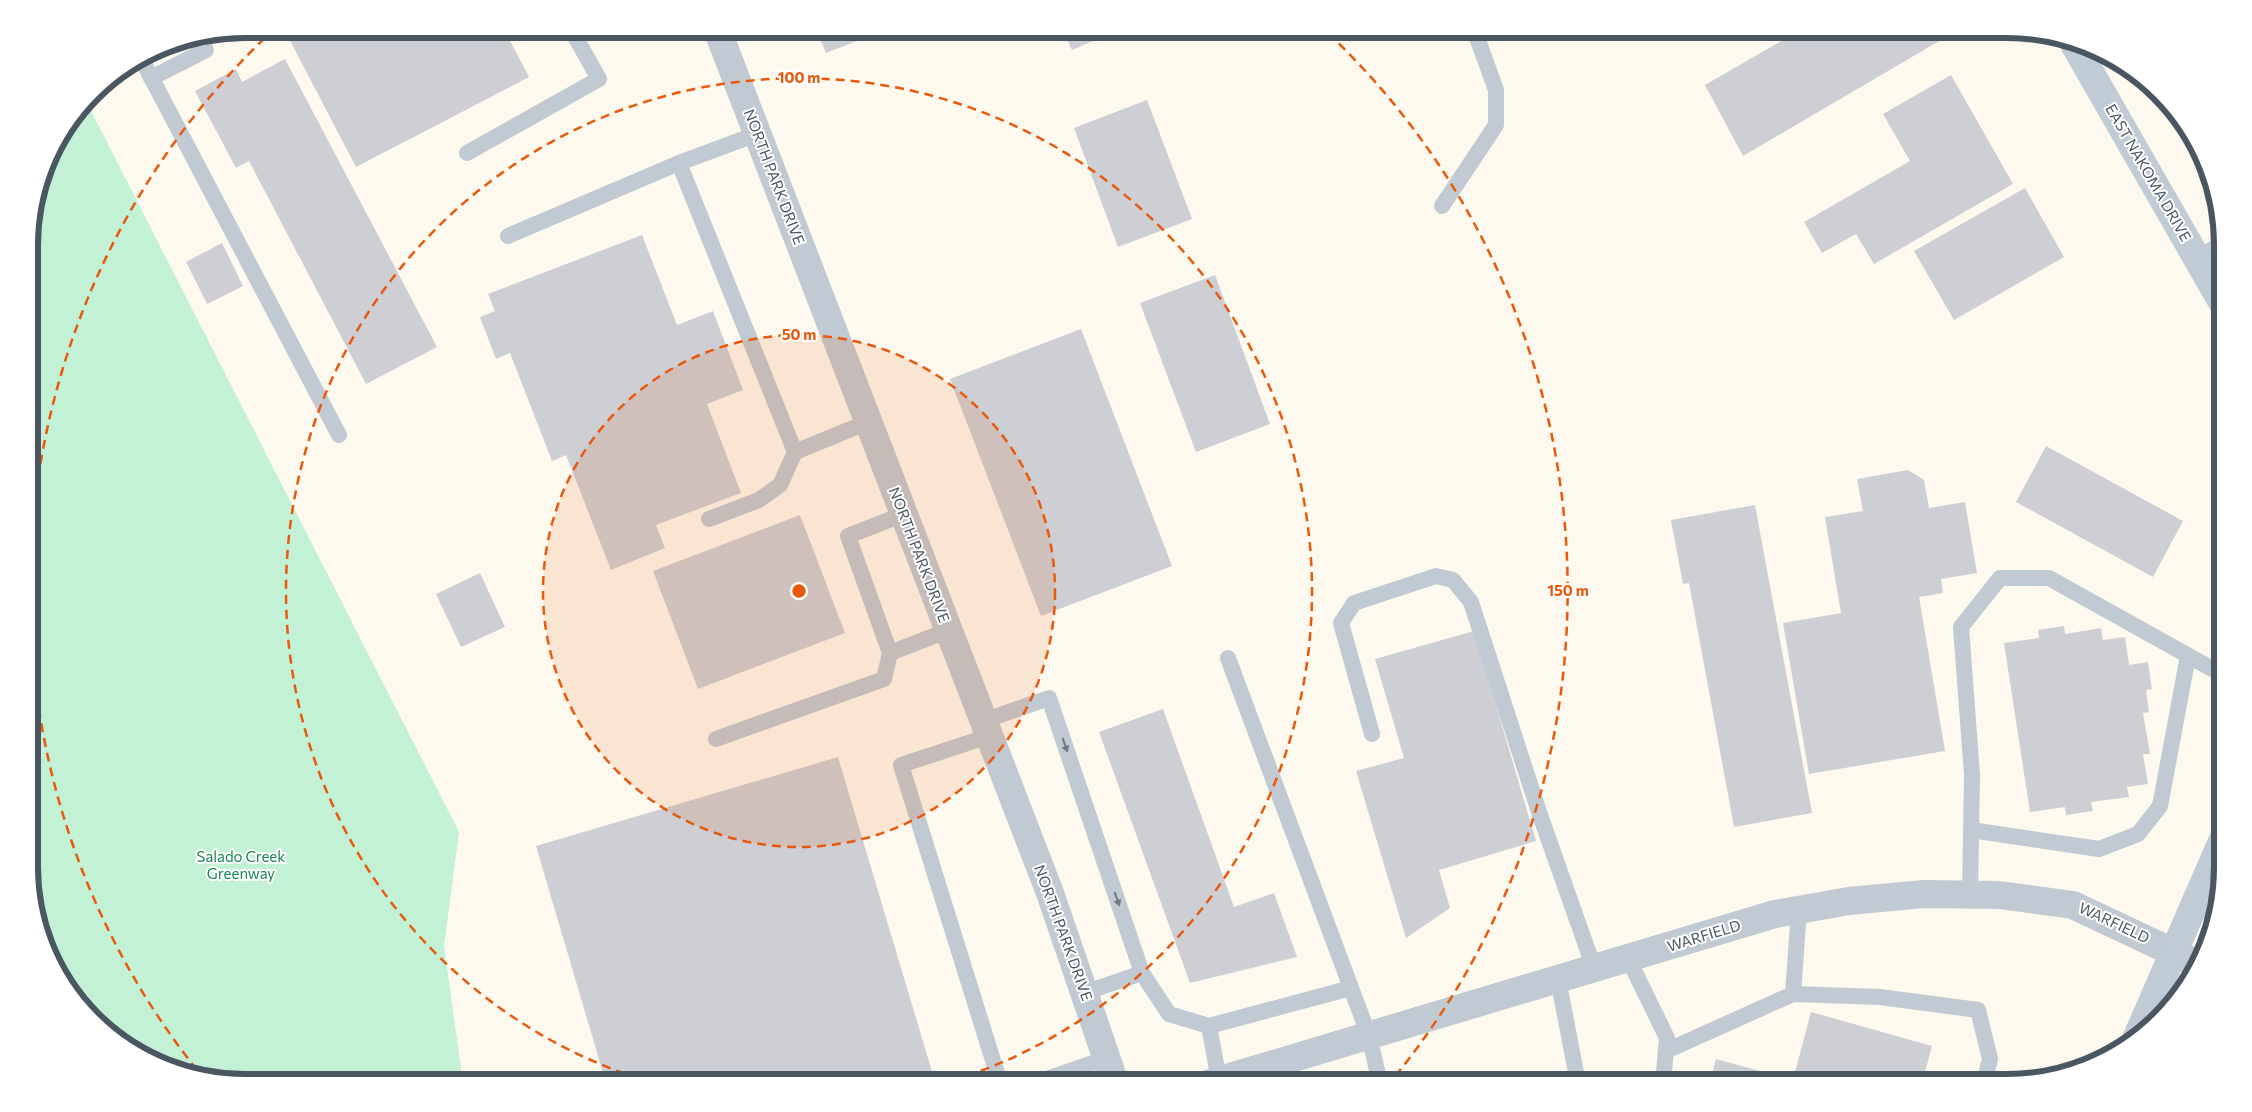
<svg xmlns="http://www.w3.org/2000/svg" width="2252" height="1112" font-family="Commissioner,sans-serif">
  <style>
    .commercial { fill: #fdf9ef }
    .green { fill: #c3f1d5 }
    .building { fill: #cdcfd5 }
    .lines { fill: none; stroke-linecap: round; stroke-linejoin: round }
    .lane { stroke: #c1cad2; stroke-width: 16 }
    .street { stroke: #c1cad2; stroke-width: 28 }
    .secondary { stroke: #c1cbd6; stroke-width: 28 }
    .oneway { fill: #6e7983 }
    .ring { fill: none; stroke: #e8590c; stroke-width: 2.5; stroke-dasharray: 9 6 }
    .labels { text-anchor: middle; stroke-width: 4; stroke-linejoin: round; paint-order: stroke }
    .street-label { font-size: 15px; fill: #4a5661; stroke: #fff }
    .park-label { font-size: 15px; fill: #17864f; stroke: #fff }
    .rim { fill: none; stroke: #4a5661; stroke-width: 6 }
    .centre { fill: #e8590c; stroke: #fff; stroke-width: 2.5 }
    .ring-label { font-size: 15px; text-anchor: middle; font-weight: bold; fill: #e8590c; stroke: #fff; stroke-width: 4; stroke-linejoin: round; paint-order: stroke }
  </style>
  <rect width="100%" height="100%" fill="#f5f3f3"/>
  <!-- commercial -->
  <path class="commercial" d="M245 29H2007L2102 51 2179 114 2207 162 2221 217 2223 867 2201 962 2170 1009 2127 1047 2077 1072 2021 1083H463L444 946 459 832 87 103 102 83 162 45Z"/>
  <!-- green -->
  <path class="green" d="M87 103 459 832 444 946 463 1083H245L150 1061 73 998 45 950 31 896 29 230 51 149Z"/>
  <!-- building -->
  <g class="building">
    <path d="M284 29H504L529 77 356 167Z"/>
    <path d="M816 29H888L826 53Z"/>
    <path d="M1062 29H1121L1072 50Z"/>
    <path d="M1802 29H1941L1946 37 1743 156 1705 85Z"/>
    <path d="M285 59 437 347 366 384 249 161 236 168 195 91 236 69 242 82Z"/>
    <path d="M1951 75 2013 184 1874 264 1856 234 1822 253 1804 222 1910 161 1883 114Z"/>
    <path d="M1147 100 1192 219 1118 247 1074 128Z"/>
    <path d="M2025 188 2064 257 1954 320 1914 251Z"/>
    <path d="M642 235 677 325 713 311 743 390 707 404 741 493 656 525 665 548 611 570 566 455 552 461 510 353 496 359 480 317 495 311 488 294Z"/>
    <path d="M222 243 243 286 207 304 186 262Z"/>
    <path d="M1215 275 1270 424 1196 452 1140 303Z"/>
    <path d="M1081 329 1172 566 1041 616 950 379Z"/>
    <path d="M2046 446 2183 521 2153 577 2016 502Z"/>
    <path d="M1908 470 1924 480 1929 508 1965 502 1977 573 1941 579 1943 593 1919 597 1945 751 1809 774 1783 623 1841 613 1825 517 1863 511 1857 479Z"/>
    <path d="M1755 505 1812 813 1734 827 1689 583 1683 584 1671 520Z"/>
    <path d="M800 515 845 633 698 689 653 571Z"/>
    <path d="M480 573 505 627 461 647 436 594Z"/>
    <path d="M2064 626 2065 634 2101 628 2103 640 2125 637 2129 665 2148 662 2152 689 2146 690 2149 712 2143 713 2150 754H2143L2148 784 2127 787 2129 797 2091 802 2093 811 2066 815 2065 807 2030 812 2004 643 2039 638 2038 630Z"/>
    <path d="M1474 631 1536 841 1439 870 1450 908 1406 938 1356 771 1404 758 1375 659Z"/>
    <path d="M1163 709 1234 907 1274 893 1297 957 1190 983 1099 732Z"/>
    <path d="M838 757 933 1075 907 1083H606L536 846Z"/>
    <path d="M1811 1012 1932 1046 1922 1083H1710L1716 1059 1793 1080Z"/>
  </g>
  <g class="lines">
    <!-- lane -->
    <g class="lane">
      <path d="M141 58 339 435"/>
      <path d="M151 78 206 50 200 38"/>
      <path d="M757 134 679 163 795 452 868 422"/>
      <path d="M467 153 599 79 576 38 593 29"/>
      <path d="M1442 206 1496 125V90L1474 29"/>
      <path d="M508 236 679 163"/>
      <path d="M2197 258 2222 244"/>
      <path d="M709 519 759 500 780 485 795 452"/>
      <path d="M890 653 949 630"/>
      <path d="M1228 658 1369 1036 1380 1083"/>
      <path d="M983 721 1049 698 1142 973 1169 1014 1209 1026"/>
      <path d="M1372 734 1341 623 1354 603 1436 576 1453 580 1471 602 1540 815 1594 968"/>
      <path d="M989 736 901 765 1000 1083"/>
      <path d="M716 739 884 679 890 653 848 536 904 514"/>
      <path d="M1971 830 2099 849 2138 834 2160 806 2188 656"/>
      <path d="M1970 895 1972 775 1961 627 2000 578H2049L2223 675"/>
      <path d="M1628 958 1667 1038 1663 1083"/>
      <path d="M1558 979 1578 1083"/>
      <path d="M1084 993 1142 973"/>
      <path d="M1793 994 1880 997 1978 1010 1990 1059 1984 1083"/>
      <path d="M1666 1051 1793 994 1799 910"/>
      <path d="M1219 1080 1209 1026 1351 988"/>
      <path d="M1035 1083 1107 1058"/>
    </g>
    <!-- street -->
    <g class="street">
      <path d="M717 29 1050 893 1115 1083"/>
      <path d="M1210 1083 1775 914 1849 901 1924 894 1999 895 2073 905 2200 965"/>
    </g>
    <!-- secondary -->
    <g class="secondary">
      <path d="M2074 44 2222 302"/>
      <path d="M2136 1039 2223 839"/>
    </g>
  </g>
  <!-- one-way arrows -->
  <defs><path id="oneway-solid" d="M-6-.8H1V-3.2L6.5 0L1 3.2V.8H-6Z" transform="scale(1.25)"/></defs>
  <g class="oneway">
    <use href="#oneway-solid" transform="translate(1065 745) rotate(71)"/>
    <use href="#oneway-solid" transform="translate(1117 899) rotate(71)"/>
  </g>
  <!-- distance rings -->
  <circle cx="799" cy="591" r="256" fill="#e8590c" fill-opacity=".12"/>
  <g class="ring">
    <circle cx="799" cy="591" r="256"/>
    <path d="M653 1083A513 513 0 1 1 945 1083"/>
    <path d="M197 1070A769 769 0 0 1 270 33M1328 33A769 769 0 0 1 1392 1080"/>
  </g>
  <g class="labels">
    <!-- street labels -->
    <g class="street-label">
      <text transform="translate(2148 173) rotate(60)" y="5">EAST NAKOMA DRIVE</text>
      <text transform="translate(774 177) rotate(69)" y="5">NORTH PARK DRIVE</text>
      <text transform="translate(919 555) rotate(69)" y="5">NORTH PARK DRIVE</text>
      <text transform="translate(2114 923) rotate(25)" y="5">WARFIELD</text>
      <text transform="translate(1063 933) rotate(70)" y="5">NORTH PARK DRIVE</text>
      <text transform="translate(1704 936) rotate(-17)" y="5">WARFIELD</text>
    </g>
    <!-- park labels -->
    <g class="park-label">
      <text x="241" y="862">Salado Creek<tspan x="241" dy="17">Greenway</tspan></text>
    </g>
  </g>
  <!-- crop -->
  <path d="M0 0H2252V1112H0ZM245 38H2007A207 207 0 0 1 2214 245V867A207 207 0 0 1 2007 1074H245A207 207 0 0 1 38 867V245A207 207 0 0 1 245 38Z" fill="#fff" fill-rule="evenodd"/>
  <path class="rim" d="M245 38H2007A207 207 0 0 1 2214 245V867A207 207 0 0 1 2007 1074H245A207 207 0 0 1 38 867V245A207 207 0 0 1 245 38Z"/>
  <circle cx="799" cy="591" r="8" class="centre"/>
  <g class="ring-label">
    <text x="799" y="83">100 m</text>
    <text x="799" y="340">50 m</text>
    <text x="1568" y="596">150 m</text>
  </g>
</svg>
